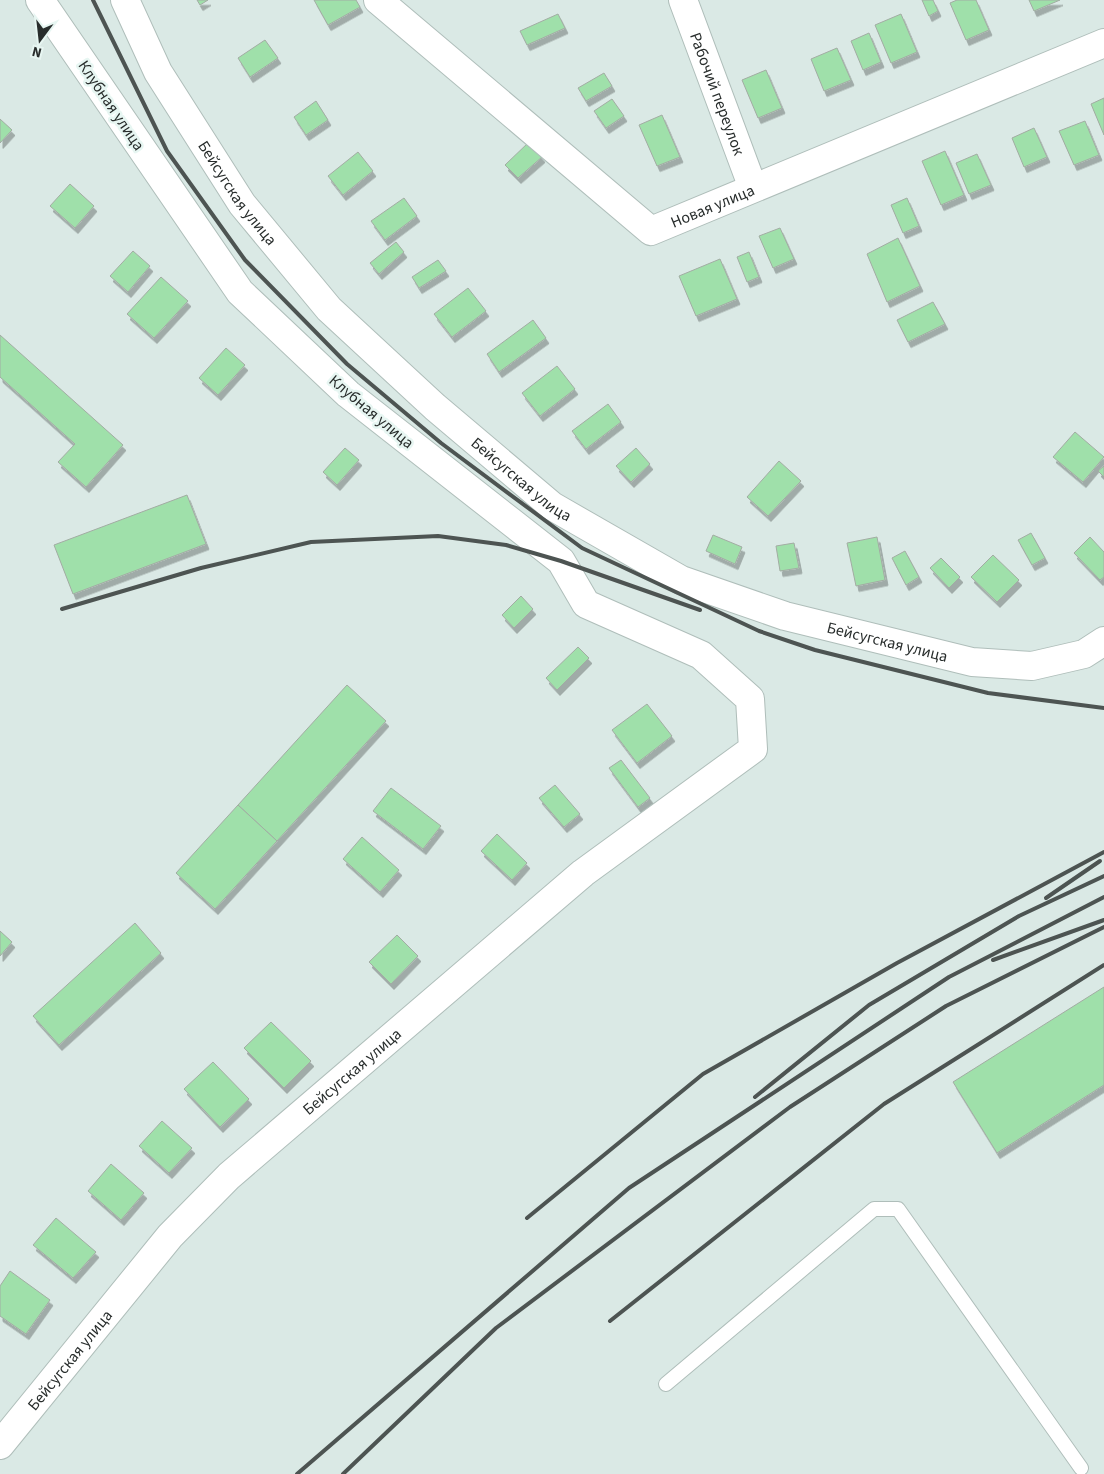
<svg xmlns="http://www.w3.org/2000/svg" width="1104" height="1474" font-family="'Source Sans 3',sans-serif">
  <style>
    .building { fill: #9fe0aa; stroke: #a2aca3; filter: url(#shadow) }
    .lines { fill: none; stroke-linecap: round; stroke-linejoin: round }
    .lane-casing { stroke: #afbeba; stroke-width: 16 }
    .street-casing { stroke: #afbeba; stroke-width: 30 }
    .lane { stroke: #fff; stroke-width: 14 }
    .street { stroke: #fff; stroke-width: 28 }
    .rail { stroke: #4d5452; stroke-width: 4 }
    .labels { text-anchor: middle; stroke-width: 5; stroke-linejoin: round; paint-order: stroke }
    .street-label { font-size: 16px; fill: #282d2c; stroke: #e7f6f2 }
  </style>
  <defs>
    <filter id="shadow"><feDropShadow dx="3" dy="5.5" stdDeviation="0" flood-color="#0004"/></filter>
  </defs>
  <rect width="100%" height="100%" fill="#dae9e5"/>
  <!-- building -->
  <g class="building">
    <path d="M197 0H208L200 5Z"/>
    <path d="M314 0H356L360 7 328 25Z"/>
    <path d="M922 0H933L938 11 929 16Z"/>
    <path d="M957 0H976L989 30 966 40 950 3Z"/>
    <path d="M1029 0H1060L1034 11Z"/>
    <path d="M558 14 565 28 527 45 520 31Z"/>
    <path d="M901 14 917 52 891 63 875 25Z"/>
    <path d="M869 33 881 62 863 70 851 41Z"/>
    <path d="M265 40 278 58 250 77 238 58Z"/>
    <path d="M837 48 851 80 824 91 811 59Z"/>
    <path d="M766 70 782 108 758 118 742 80Z"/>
    <path d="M604 73 612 86 586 101 578 88Z"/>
    <path d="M1104 98V135L1091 104Z"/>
    <path d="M612 99 624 116 606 128 594 111Z"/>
    <path d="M316 101 328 120 306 135 294 117Z"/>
    <path d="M662 115 680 157 657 166 639 125Z"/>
    <path d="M0 119 12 130 0 143Z"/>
    <path d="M1085 121 1099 155 1074 165 1059 131Z"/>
    <path d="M1034 128 1047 157 1024 167 1012 138Z"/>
    <path d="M529 142 542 157 518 178 505 165Z"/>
    <path d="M945 151 964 195 941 205 922 161Z"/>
    <path d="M358 152 373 171 343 195 328 176Z"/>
    <path d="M977 154 991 185 969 194 956 163Z"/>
    <path d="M70 184 94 206 75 228 50 206Z"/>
    <path d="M404 198 417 216 385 240 371 221Z"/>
    <path d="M907 198 919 226 903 233 891 205Z"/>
    <path d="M780 228 794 259 773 268 759 236Z"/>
    <path d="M898 238 920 286 887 302 867 254Z"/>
    <path d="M396 242 404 252 379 274 370 263Z"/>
    <path d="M133 251 150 266 128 292 110 276Z"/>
    <path d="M749 252 759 277 747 282 737 257Z"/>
    <path d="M720 259 737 299 696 316 679 276Z"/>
    <path d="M438 260 446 271 419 288 412 277Z"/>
    <path d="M161 277 188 301 154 338 127 314Z"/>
    <path d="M468 288 486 311 452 337 434 314Z"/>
    <path d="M933 302 945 324 908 342 897 320Z"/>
    <path d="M533 320 546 338 499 372 487 354Z"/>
    <path d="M0 335 123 445 86 487 58 462 75 444 0 377Z"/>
    <path d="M226 348 245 365 218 395 199 378Z"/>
    <path d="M557 366 575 389 540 416 522 393Z"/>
    <path d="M608 404 621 422 586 449 572 431Z"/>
    <path d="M1075 432 1104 457 1083 482 1053 457Z"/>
    <path d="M345 448 359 460 337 485 323 472Z"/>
    <path d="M636 448 650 464 631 482 616 466Z"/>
    <path d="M779 461 801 481 768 516 747 497Z"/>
    <path d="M1104 466V477L1098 471Z"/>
    <path d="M187 495 206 544 73 594 54 545Z"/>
    <path d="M1031 533 1045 558 1032 565 1018 540Z"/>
    <path d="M713 535 742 547 735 564 706 551Z"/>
    <path d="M877 537 885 580 856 586 847 543Z"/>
    <path d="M1090 537 1104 552V577L1100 580 1074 553Z"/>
    <path d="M794 543 799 568 780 571 776 546Z"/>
    <path d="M905 551 919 577 906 585 892 558Z"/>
    <path d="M993 555 1019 580 997 602 971 577Z"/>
    <path d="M941 558 960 577 949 588 930 568Z"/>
    <path d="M521 596 533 609 514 628 502 615Z"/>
    <path d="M578 647 589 658 557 690 546 678Z"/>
    <path d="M347 685 386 721 277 841 238 805Z"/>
    <path d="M647 704 672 736 637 763 612 730Z"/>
    <path d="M621 760 650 798 638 807 609 768Z"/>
    <path d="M555 785 580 814 564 827 539 798Z"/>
    <path d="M391 788 441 826 423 849 373 811Z"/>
    <path d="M238 805 277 841 215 909 176 873Z"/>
    <path d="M497 834 527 863 512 880 481 851Z"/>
    <path d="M362 837 399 870 380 892 343 859Z"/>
    <path d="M135 923 161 953 59 1045 33 1016Z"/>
    <path d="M0 931 12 942 0 956Z"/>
    <path d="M397 935 418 956 391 984 369 962Z"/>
    <path d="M1104 987V1085L997 1153 953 1082Z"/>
    <path d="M271 1022 311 1061 284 1088 244 1048Z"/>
    <path d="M213 1062 249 1099 220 1127 184 1089Z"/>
    <path d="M162 1121 192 1148 169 1173 139 1146Z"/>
    <path d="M111 1164 144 1193 121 1220 88 1191Z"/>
    <path d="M56 1218 96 1252 73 1278 33 1245Z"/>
    <path d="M10 1271 50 1300 26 1334 0 1316V1286Z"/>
  </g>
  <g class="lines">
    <!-- lane casing -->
    <g class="lane-casing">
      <path id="lane" d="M666 1384 874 1209H898L1081 1468"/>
    </g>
    <!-- street casing -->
    <g class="street-casing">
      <g id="street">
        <path id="s1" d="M125 0 158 72 242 204 329 309 435 407 552 506 681 580 785 616 972 662 1032 666 1084 654 1104 641"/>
        <path id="s2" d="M378 0 651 231 1104 43"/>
        <path id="s3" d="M683 0 753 188"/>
        <path id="s4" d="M0 1445 170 1236 229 1176 583 873 753 749 750 699 701 655 586 604 561 561 348 394 240 292 40 0"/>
      </g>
    </g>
    <!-- lane -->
    <use href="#lane" class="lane"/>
    <!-- street -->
    <use href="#street" class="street"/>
    <!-- rail -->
    <g class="rail">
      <path d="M93 0 167 151 245 260 347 364 441 443 582 548 759 631 815 650 988 693 1104 708"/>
      <path d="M62 609 201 568 311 542 438 536 506 545 561 561 700 610"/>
      <path d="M1046 898 1100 861"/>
      <path d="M993 960 1104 920"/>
      <path d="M755 1097 869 1005 1019 916 1104 876"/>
      <path d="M527 1218 703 1074 897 963 1104 852"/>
      <path d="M610 1321 884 1104 1104 965"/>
      <path d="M297 1474 629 1188 949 977 1104 897"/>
      <path d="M343 1474 496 1328 790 1107 946 1006 1104 927"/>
    </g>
  </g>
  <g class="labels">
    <!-- street labels -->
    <g class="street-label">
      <text dy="6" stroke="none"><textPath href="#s3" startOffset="100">Рабочий переулок</textPath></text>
      <text transform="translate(112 105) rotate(56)" y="6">Клубная улица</text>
      <text dy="6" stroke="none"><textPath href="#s1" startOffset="224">Бейсугская улица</textPath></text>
      <text dy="6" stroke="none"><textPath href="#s2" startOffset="424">Новая улица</textPath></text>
      <text transform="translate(372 411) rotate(40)" y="6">Клубная улица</text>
      <text dy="6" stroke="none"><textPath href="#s1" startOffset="629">Бейсугская улица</textPath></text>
      <text dy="6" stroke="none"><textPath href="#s1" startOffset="1034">Бейсугская улица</textPath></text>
      <text dy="6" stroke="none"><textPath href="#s4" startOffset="515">Бейсугская улица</textPath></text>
      <text dy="6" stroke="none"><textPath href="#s4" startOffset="110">Бейсугская улица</textPath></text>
    </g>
  </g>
  <!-- north arrow -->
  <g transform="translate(40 40) rotate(195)" stroke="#e7f6f2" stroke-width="4" paint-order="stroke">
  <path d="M0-4L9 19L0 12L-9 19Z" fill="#282d2c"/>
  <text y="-8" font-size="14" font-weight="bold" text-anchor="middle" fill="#282d2c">N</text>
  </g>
</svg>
